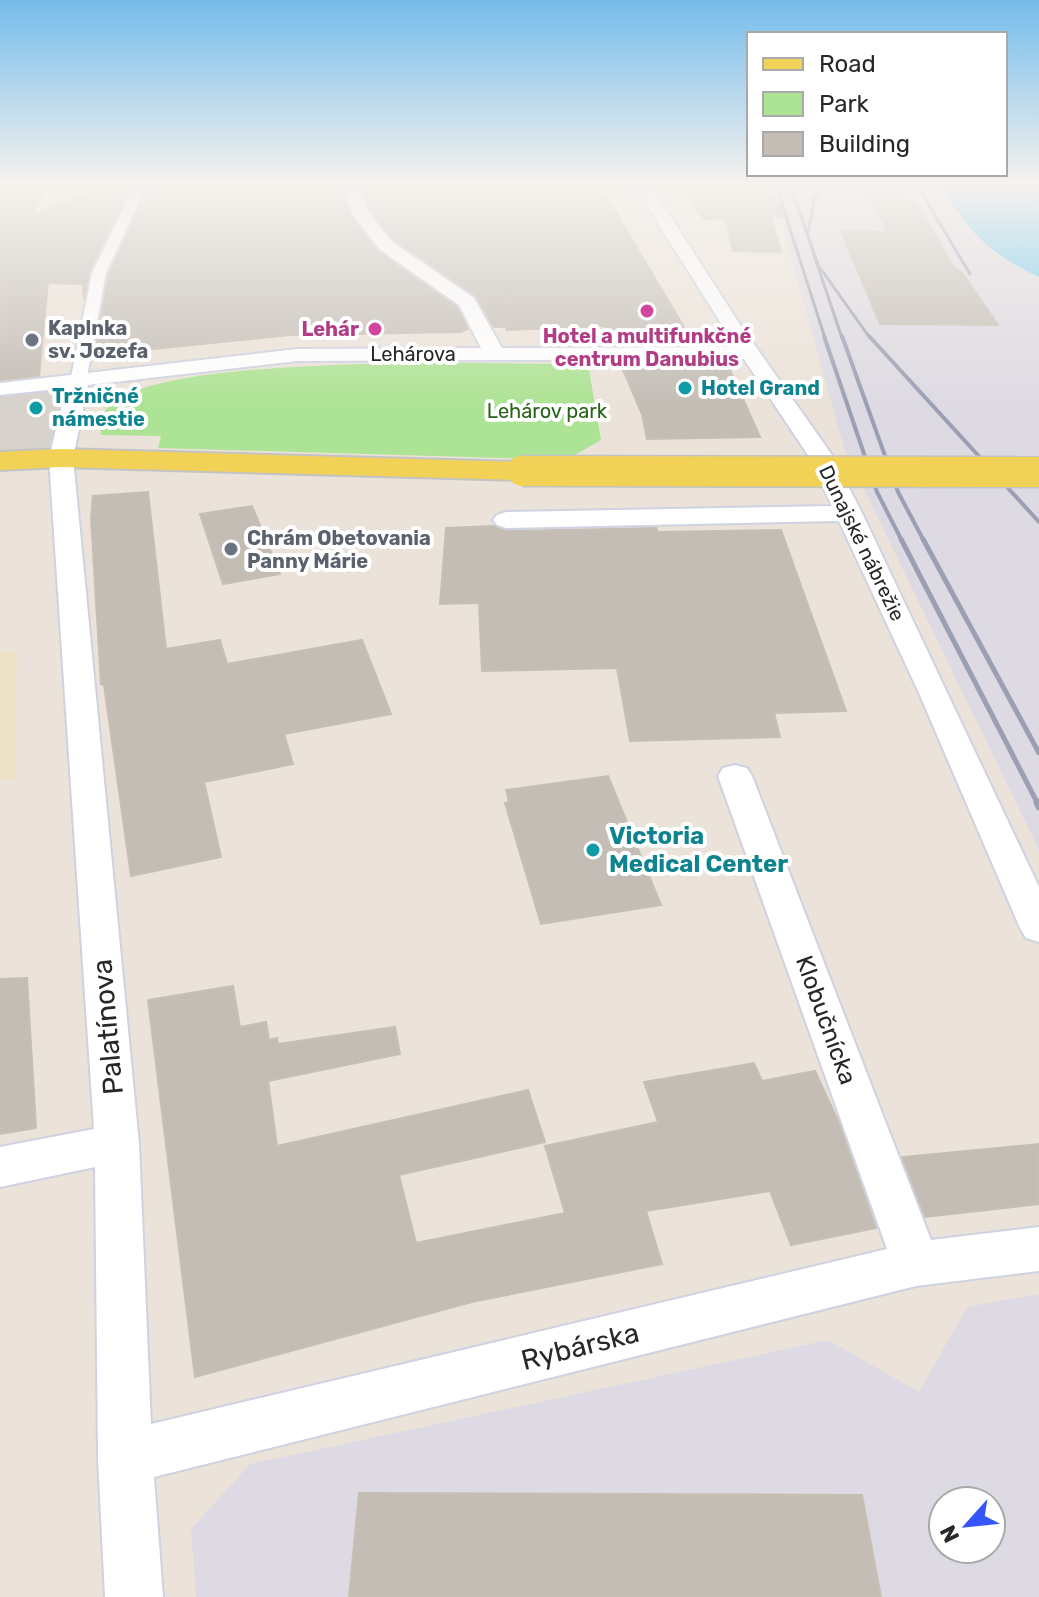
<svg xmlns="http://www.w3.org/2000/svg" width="1039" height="1597" font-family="Rubik,sans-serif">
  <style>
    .industrial { fill: #dddae3; fill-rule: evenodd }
    .education { fill: #ede2c8 }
    .green { fill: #ade394 }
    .plaza { fill: #d7d3cc }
    .water { fill: #6ac9ef }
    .building { fill: #c3bdb6; stroke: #c6bfb3; stroke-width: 2 }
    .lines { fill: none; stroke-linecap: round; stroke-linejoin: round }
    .pedestrian-casing { stroke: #ced2e1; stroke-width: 4 }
    .minor-casing { stroke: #ced2e1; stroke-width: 4 }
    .primary-casing { stroke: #c3c3c3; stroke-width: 4 }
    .pedestrian { fill: #fff; fill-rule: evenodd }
    .minor { fill: #fff; fill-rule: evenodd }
    .primary { fill: #f2d157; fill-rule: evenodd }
    .rail-far3 { stroke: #9c9fb3; stroke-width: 3 }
    .rail-far2 { stroke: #9c9fb3; stroke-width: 4 }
    .rail-far1 { stroke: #9c9fb3; stroke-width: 5 }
    .rail { stroke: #9c9fb3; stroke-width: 7 }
    .primary-bridge-casing { stroke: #c3c3c3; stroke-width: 33; stroke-linecap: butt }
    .primary-bridge { stroke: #f2d157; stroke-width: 30 }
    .hotel-dot { fill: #d1479c; stroke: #fff; stroke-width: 3 }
    .worship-dot { fill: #6b7280; stroke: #fff; stroke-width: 3 }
    .culture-dot { fill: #0f9aa8; stroke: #fff; stroke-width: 3 }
    .labels { text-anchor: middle; stroke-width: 8; stroke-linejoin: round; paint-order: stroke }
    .far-worship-label { font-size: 20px; font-weight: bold; fill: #5b616d; stroke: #fff; text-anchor: start }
    .far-hotel-label { font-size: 20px; font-weight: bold; fill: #b23c85; stroke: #fff; text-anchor: end }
    .far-street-label { font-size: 20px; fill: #282828; stroke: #fff }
    .far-culture-label { font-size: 20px; font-weight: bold; fill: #0d838f; stroke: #fff; text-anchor: start }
    .far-park-label { font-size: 20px; fill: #266418; stroke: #fff }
    .culture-label { font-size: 24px; font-weight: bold; fill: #0d838f; stroke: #fff; text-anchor: start }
    .street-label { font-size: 24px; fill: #282828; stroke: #fff }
    .near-street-label { font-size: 28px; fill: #282828; stroke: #fff }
  </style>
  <rect width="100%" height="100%" fill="#ebe3d9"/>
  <!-- industrial -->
  <g class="industrial">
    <path d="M767 182H938L964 224 995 253 1039 277V850L844 448 776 204Z"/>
    <path d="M1039 1294V1597H196L191 1529 250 1464 828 1340 919 1392 967 1307ZM943 1501H991V1549H943Z"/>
  </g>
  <!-- education -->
  <path class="education" d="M17 651 15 779 0 780V652Z"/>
  <!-- green -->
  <path class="green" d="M588 364 601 440 566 460 158 448 161 436 101 435C100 424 100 416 108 407 156 352 505 364 588 364Z"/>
  <!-- plaza -->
  <path class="plaza" d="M78 382 61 458 0 461V389Z"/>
  <!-- water -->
  <path class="water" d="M938 182H1039V277C985 251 969 232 938 182Z"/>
  <!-- building -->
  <g class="building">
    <path d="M0 182H49L31 216 116 182 131 186 89 272 84 299 83 284 48 283 39 376 0 380Z"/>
    <path d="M162 182H337L350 215 377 251 457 307 468 329 460 332 290 335 94 355 109 274 149 186H161Z"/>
    <path d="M359 182H517L520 185 598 182 694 344 613 345 605 326 507 330 506 327H494L476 296 393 239 371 210Z"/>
    <path d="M678 182H761L791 216 771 217 781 252 733 251 725 218 704 219Z"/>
    <path d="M871 200 915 201 953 266 963 274 998 325 880 324 841 231 888 232Z"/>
    <path d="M620 363H727L760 437 647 439 642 414Z"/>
    <path d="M148 492 166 649 220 640 227 664 362 640 391 714 284 734 293 764 204 782 221 857 131 876 104 685 101 684 91 518 93 496Z"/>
    <path d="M252 506 280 574 223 584 200 514Z"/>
    <path d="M494 526 506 531 656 528 658 532 781 530 846 711 774 713 780 737 630 741 617 668 482 671 479 603 440 604 446 528Z"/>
    <path d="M608 776 661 905 541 924 505 803 509 802 506 790Z"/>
    <path d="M27 978 36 1128 0 1134V979Z"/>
    <path d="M233 986 240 1027 266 1022 269 1040 277 1038 278 1044 395 1027 400 1054 268 1081 277 1146 528 1090 545 1142 399 1175 416 1243 565 1213 545 1146 658 1122 644 1082 754 1063 762 1081 815 1071 839 1123 876 1228 791 1245 770 1191 646 1211 662 1264 472 1302 195 1377 148 1000Z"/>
    <path d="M1039 1144V1204L925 1217 902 1157Z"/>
    <path d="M359 1493 862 1495 881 1597H349Z"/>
  </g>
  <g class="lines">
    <!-- pedestrian casing -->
    <g class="pedestrian-casing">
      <path id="pedestrian" d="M136 182H148L106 273 86 382 78 387 72 385 70 382 92 273Z"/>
    </g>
    <!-- minor casing -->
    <g class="minor-casing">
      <path id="minor" d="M340 182H356L368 212 391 241 474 298 502 348 736 347 632 182H648L739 323 832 455 862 513 1039 887V942L1026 938 1020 928 919 693 839 521 506 528 497 525 493 520 497 515 506 512 832 506 808 455 744 359 297 361 88 385 73 458 139 1144 151 1424 887 1249 718 776 723 768 735 765 747 768 752 776 931 1240 1039 1227V1271L916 1286 154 1477 163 1597H105L98 1457 95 1167 0 1187V1147L94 1129 49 458 66 388 0 395V383L297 349 481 348 459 305 379 249 352 213Z"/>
    </g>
    <!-- primary casing -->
    <g class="primary-casing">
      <path id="primary" d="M61 449 522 462 533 464 538 471 533 478 522 480 61 467 0 470V452Z"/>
    </g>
    <!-- pedestrian -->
    <use href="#pedestrian" class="pedestrian"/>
    <!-- minor -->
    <use href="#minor" class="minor"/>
    <!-- primary -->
    <use href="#primary" class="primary"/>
    <!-- rail-far3 -->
    <g class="rail-far3">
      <path d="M775 182 825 338"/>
      <path d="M789 182 818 265 870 338"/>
      <path d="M915 182 970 274"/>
      <path d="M808 233 814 200 827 182"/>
      <path d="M814 255 842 338"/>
    </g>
    <!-- rail-far2 -->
    <g class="rail-far2">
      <path d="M824 336 877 492 902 541"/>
      <path d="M842 336 898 492 924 541"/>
      <path d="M869 336 1039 522"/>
    </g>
    <!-- rail-far1 -->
    <g class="rail-far1">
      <path d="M901 539 1038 804"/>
      <path d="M923 539 1039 753"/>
    </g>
    <!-- rail -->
    <path class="rail" d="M1037 802 1039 807"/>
    <!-- primary-bridge casing -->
    <g class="primary-bridge-casing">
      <path id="primary-bridge" d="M522 471 1039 472"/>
    </g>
    <!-- primary-bridge -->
    <use href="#primary-bridge" class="primary-bridge"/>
  </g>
  <!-- sky -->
  <linearGradient id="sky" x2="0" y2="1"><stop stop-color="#75bceb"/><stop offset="0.45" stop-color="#f6f2ee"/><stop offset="1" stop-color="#f6f2ee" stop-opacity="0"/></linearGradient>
  <rect width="1039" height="406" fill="url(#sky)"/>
  <!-- markers -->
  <g class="hotel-dot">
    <circle cx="647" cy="311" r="8"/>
    <circle cx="375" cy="329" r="8"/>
  </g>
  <g class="worship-dot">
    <circle cx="32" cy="340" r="8"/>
    <circle cx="231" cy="549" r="8"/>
  </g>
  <g class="culture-dot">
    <circle cx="685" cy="388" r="8"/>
    <circle cx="36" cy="408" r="8"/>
    <circle cx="593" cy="850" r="8"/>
  </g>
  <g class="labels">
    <!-- far-worship labels -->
    <g class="far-worship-label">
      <text x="48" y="335">Kaplnka<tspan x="48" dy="23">sv. Jozefa</tspan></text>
      <text x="247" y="545">Chrám Obetovania<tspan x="247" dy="23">Panny Márie</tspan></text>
    </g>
    <!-- far-hotel labels -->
    <g class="far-hotel-label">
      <text x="359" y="336">Lehár</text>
      <text x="647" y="343" text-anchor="middle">Hotel a multifunkčné<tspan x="647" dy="23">centrum Danubius</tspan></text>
    </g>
    <!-- far-street labels -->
    <g class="far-street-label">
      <text x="413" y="361">Lehárova</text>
      <text transform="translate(862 543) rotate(64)" y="7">Dunajské nábrežie</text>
    </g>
    <!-- far-culture labels -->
    <g class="far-culture-label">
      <text x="701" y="395">Hotel Grand</text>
      <text x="52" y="403">Tržničné<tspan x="52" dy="23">námestie</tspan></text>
    </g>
    <!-- far-park labels -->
    <g class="far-park-label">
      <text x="547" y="418">Lehárov park</text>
    </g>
    <!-- culture labels -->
    <g class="culture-label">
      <text x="609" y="844">Victoria<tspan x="609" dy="28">Medical Center</tspan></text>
    </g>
    <!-- street labels -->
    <g class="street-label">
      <text transform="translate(826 1020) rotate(70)" y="8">Klobučnícka</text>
    </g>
    <!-- near-street labels -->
    <g class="near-street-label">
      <text transform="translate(107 1027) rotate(-95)" y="10">Palatínova</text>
      <text transform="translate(580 1346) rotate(-14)" y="10">Rybárska</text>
    </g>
  </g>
  <!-- legend -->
  <rect x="747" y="32" width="260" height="144" fill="#ffffff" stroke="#a9a9a9" stroke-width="2"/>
  <rect x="763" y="58" width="40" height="12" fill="#f2d157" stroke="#a9a9a9" stroke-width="2"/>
  <text x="819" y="72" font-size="24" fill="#282828">Road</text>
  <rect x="763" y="92" width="40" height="24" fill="#ade394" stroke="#a9a9a9" stroke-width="2"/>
  <text x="819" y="112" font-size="24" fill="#282828">Park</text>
  <rect x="763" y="132" width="40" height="24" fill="#c3bdb6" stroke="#a9a9a9" stroke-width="2"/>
  <text x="819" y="152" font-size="24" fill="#282828">Building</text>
  <!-- north arrow -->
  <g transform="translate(967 1525) rotate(243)"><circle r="38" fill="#ffffff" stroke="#a9a9a9" stroke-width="2"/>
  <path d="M0-6L14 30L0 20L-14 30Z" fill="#3556fb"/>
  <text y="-12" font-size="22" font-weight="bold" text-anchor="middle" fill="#282828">N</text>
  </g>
</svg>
